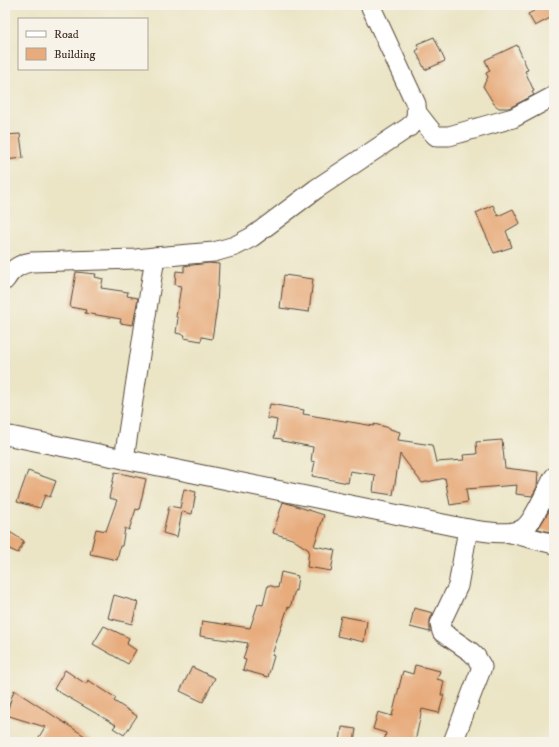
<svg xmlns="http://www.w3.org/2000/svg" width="559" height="747" font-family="'IM FELL DW Pica',serif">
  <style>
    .building { fill: #e7ab7c }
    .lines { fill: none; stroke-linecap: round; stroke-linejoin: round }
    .minor-casing { stroke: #554637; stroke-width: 21 }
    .minor { stroke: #fff; stroke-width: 19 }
  </style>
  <rect width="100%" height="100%" fill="#f7f3e8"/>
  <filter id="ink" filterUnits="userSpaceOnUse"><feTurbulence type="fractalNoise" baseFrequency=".025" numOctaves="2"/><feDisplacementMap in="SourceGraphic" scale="8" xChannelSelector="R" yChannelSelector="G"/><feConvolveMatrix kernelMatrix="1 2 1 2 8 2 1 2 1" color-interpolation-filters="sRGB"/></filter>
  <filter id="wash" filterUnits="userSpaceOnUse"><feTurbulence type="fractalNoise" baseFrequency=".012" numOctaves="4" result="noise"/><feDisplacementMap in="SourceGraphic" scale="16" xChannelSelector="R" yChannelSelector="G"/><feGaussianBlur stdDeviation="0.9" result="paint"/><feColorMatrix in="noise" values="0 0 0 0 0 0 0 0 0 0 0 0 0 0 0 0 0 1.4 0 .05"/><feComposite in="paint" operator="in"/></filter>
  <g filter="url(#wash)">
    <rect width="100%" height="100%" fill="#ebe5c6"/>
    <g id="blocks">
      <!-- building -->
      <g class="building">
        <path d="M531 5H554V16L535 26 528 14 534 11Z"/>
        <path d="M434 37 445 61 425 70 416 51 419 49 417 44Z"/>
        <path d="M517 45 528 70 525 71 534 91 532 92 534 95 509 108H499L494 104 483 86 488 77 486 73 490 71 485 60Z"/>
        <path d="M20 134 23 158 5 160V135Z"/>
        <path d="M493 205 498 216 513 209 520 223 506 231 512 247 494 253 476 213Z"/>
        <path d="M209 263 219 264 217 307 212 339 202 337 201 341 184 338 185 335 176 333 178 318 176 317 181 286 175 285 176 271 184 272V266Z"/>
        <path d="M76 272 96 274 95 277 103 279 101 288 128 292 127 296 138 298 133 325 120 323 121 319 85 313 86 310 70 307Z"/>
        <path d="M284 275 313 279 309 312 280 308Z"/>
        <path d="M270 404 304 410 303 414 374 426V424L390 428V429L400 432 398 440 432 445 436 462 464 460 463 455 477 454 476 442 502 440 505 468 538 472 537 487 532 496 516 494 517 485 466 489 468 502 450 505 445 478 422 483 400 454 393 495 373 492 375 475 350 471 348 483 312 476 315 462 311 461 313 447 282 441V439L274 438 277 420 267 418Z"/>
        <path d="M28 471 56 481 50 497 45 495 40 508 17 502Z"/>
        <path d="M115 472 146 479 139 510 136 509 129 530 125 528 122 546H120L117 560 90 554 96 529 106 531 117 500 109 498Z"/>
        <path d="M184 489 196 492 192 514 182 512 177 537 163 533 169 506 180 508Z"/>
        <path d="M283 502 290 504 324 515 314 546 335 550 331 571 307 567 309 550 292 539 273 533Z"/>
        <path d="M552 506 554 507V533L538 529Z"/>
        <path d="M5 529 24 541 18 553 5 547Z"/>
        <path d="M281 572 298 576 296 591 295 590 290 608 288 607 272 655 274 656 268 677 243 670 246 660 243 659 248 643 200 636 202 621 250 628 258 604 263 605 268 585 278 588Z"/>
        <path d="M114 595 138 602 132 624 108 618Z"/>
        <path d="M414 608 433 613 430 620V632L410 627Z"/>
        <path d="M341 616 367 621 364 642 337 636Z"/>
        <path d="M104 626 129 638 127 644 136 650 128 664 93 644Z"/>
        <path d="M415 665 440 671 437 679 444 681 441 695H444L439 713 422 709 415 742H384L386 733 373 729 378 712 392 716 403 671 413 674Z"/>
        <path d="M192 667 215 678 203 702 180 691Z"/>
        <path d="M65 670 86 684 88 680 116 698 114 701 137 716 124 735 113 728 116 725 54 689Z"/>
        <path d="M14 690 94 742H36L45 727 6 715Z"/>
        <path d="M342 727 356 729 354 742H340Z"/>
      </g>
    </g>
  </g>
  <g filter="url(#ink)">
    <use href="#blocks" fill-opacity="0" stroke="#554637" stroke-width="1"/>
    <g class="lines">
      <!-- minor casing -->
      <g class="minor-casing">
        <g id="minor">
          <path d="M417 113C423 120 429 129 436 136H449L513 118 554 96"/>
          <path d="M5 280C11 270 19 264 31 262L136 259 155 257 214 252 235 246 252 237 316 189 409 127C417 119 417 115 416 104L370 5"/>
          <path d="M5 435 213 477 468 529C482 531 512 537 524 528 534 521 547 489 554 477"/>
          <path d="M124 459 155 257"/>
          <path d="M511 533 554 544"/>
          <path d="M453 742 482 667 476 657 471 652 442 632 440 624 458 586 468 529"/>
        </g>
      </g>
      <!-- minor -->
      <use href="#minor" class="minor"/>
    </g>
  </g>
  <!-- margin -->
  <rect width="559" height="747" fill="none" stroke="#f7f3e8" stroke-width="20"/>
  <!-- legend -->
  <rect x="18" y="18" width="130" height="52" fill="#f7f3e8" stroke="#aca397"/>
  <rect x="26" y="31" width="20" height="6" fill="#ffffff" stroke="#aca397"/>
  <text x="54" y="38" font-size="12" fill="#3b2a1e">Road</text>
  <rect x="26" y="48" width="20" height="12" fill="#e7ab7c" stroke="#aca397"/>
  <text x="54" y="58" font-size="12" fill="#3b2a1e">Building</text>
</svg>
